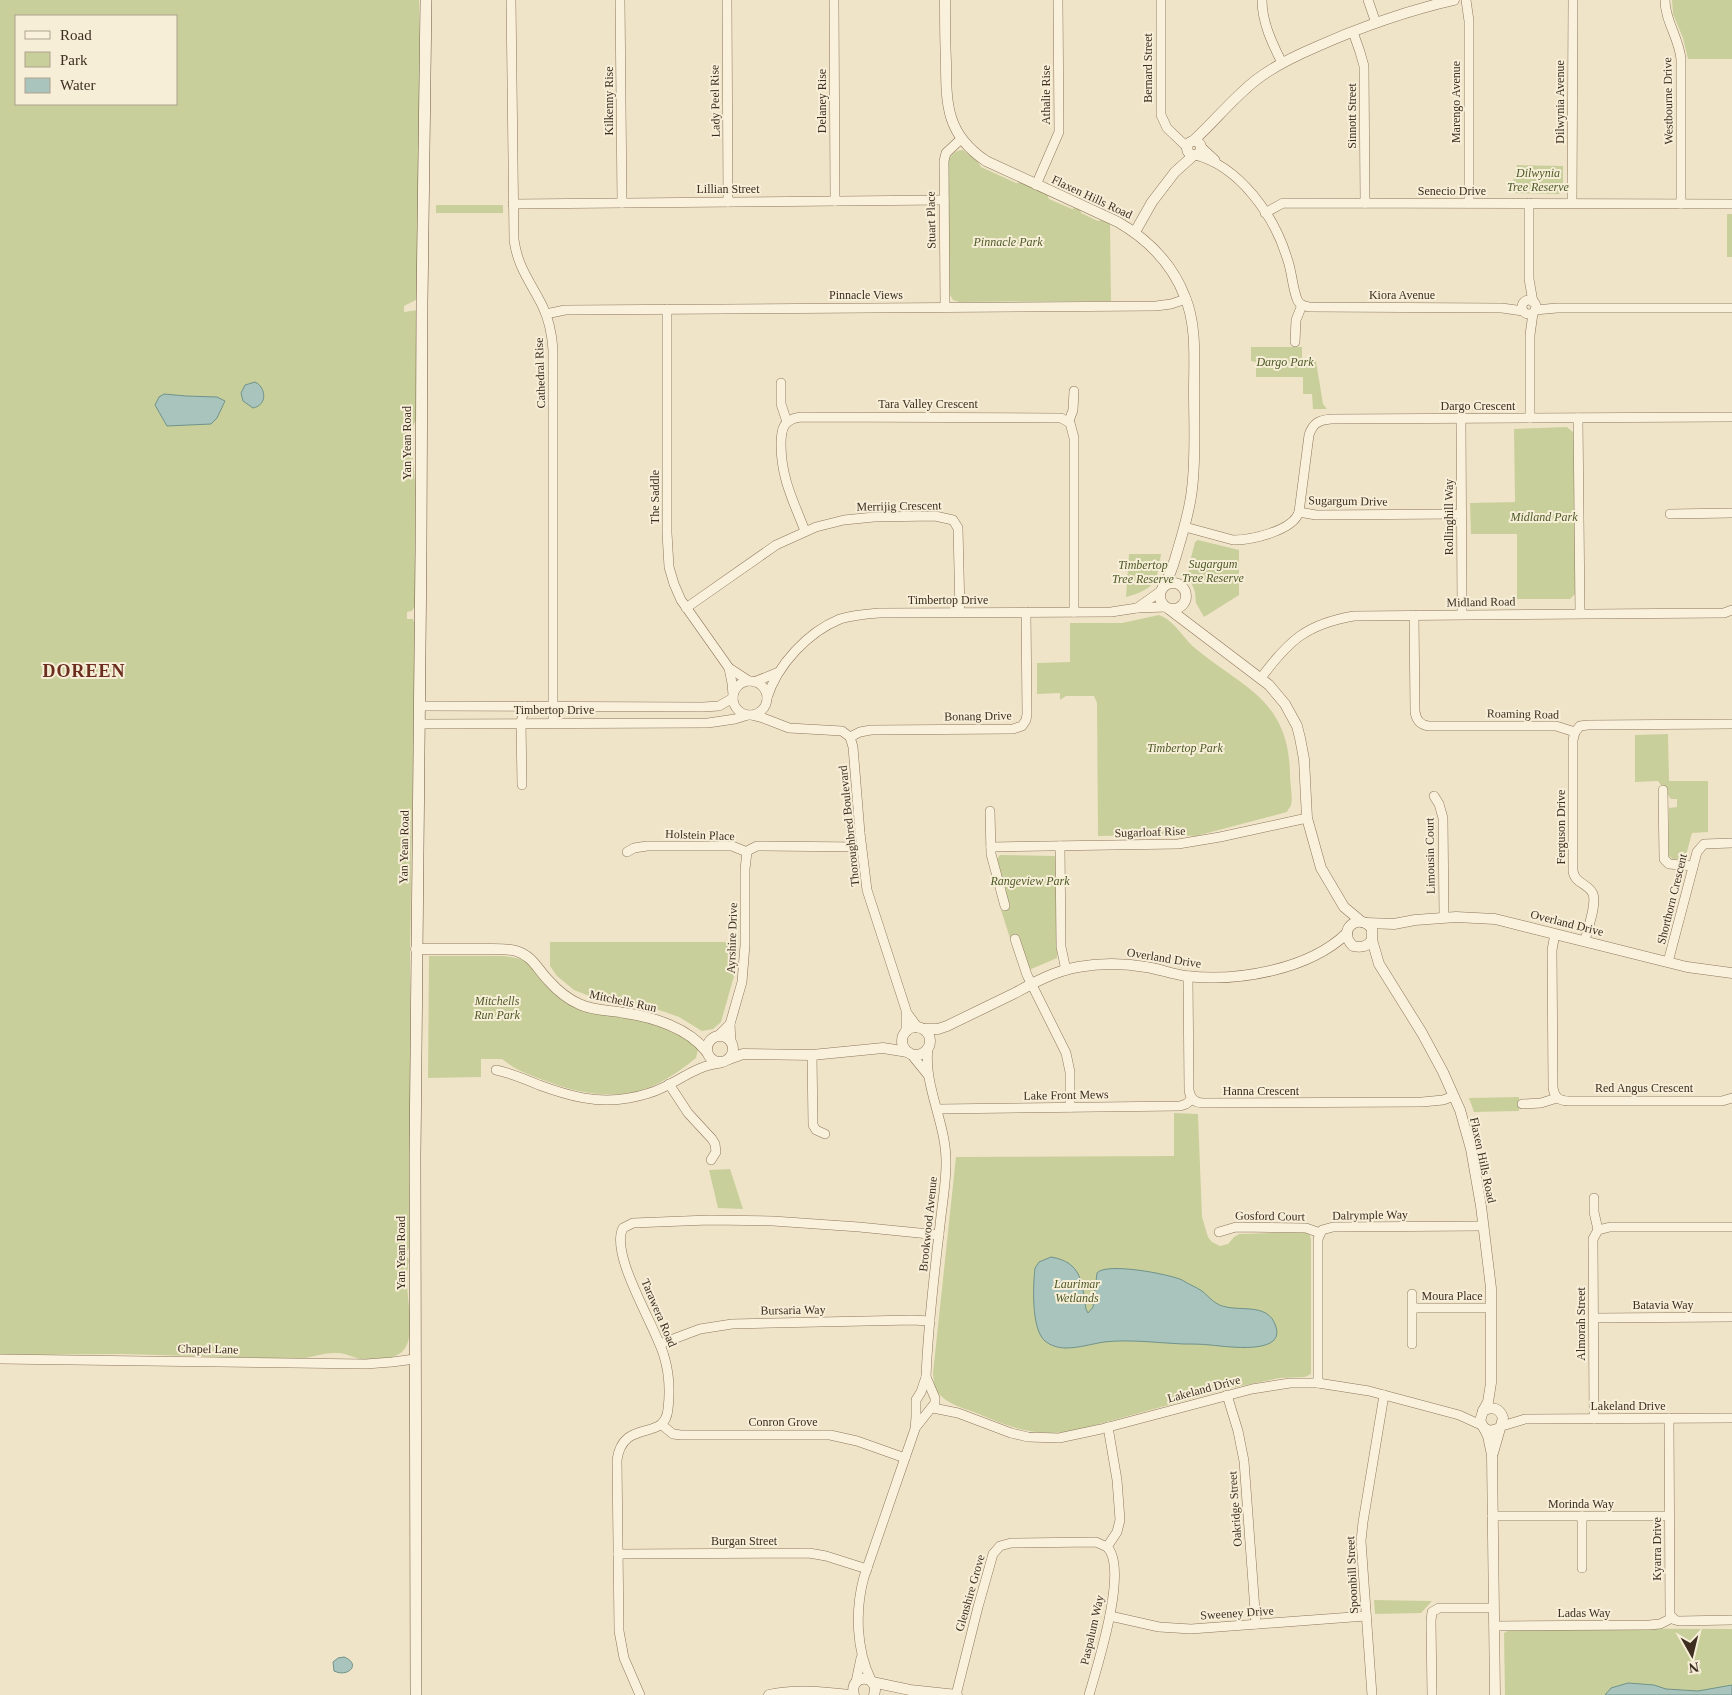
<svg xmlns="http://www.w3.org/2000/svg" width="1732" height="1695" font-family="'Times New Roman',serif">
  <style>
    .green { fill: #c9cf9b; fill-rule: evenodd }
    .water { fill: #a9c4bc; stroke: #6f938a }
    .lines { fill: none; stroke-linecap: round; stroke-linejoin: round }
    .minor-casing { stroke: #8d765c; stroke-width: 10 }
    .tertiary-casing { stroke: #8d765c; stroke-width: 11 }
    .secondary-casing { stroke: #6f573f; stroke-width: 12 }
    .minor { stroke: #faf1dc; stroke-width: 9 }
    .tertiary { stroke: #faf1dc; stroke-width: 10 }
    .secondary { stroke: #faf1dc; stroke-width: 11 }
    .labels { text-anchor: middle; stroke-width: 4; stroke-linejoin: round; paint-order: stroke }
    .street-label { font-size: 12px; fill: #3d2e20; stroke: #f7eed8 }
    .park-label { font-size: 12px; font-style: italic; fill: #4d5a26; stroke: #f7eed8 }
    .district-label { font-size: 18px; font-weight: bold; letter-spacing: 1px; fill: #6b2e1e; stroke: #f7eed8 }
  </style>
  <rect width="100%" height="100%" fill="#f0e4c8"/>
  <!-- green -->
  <g class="green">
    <path d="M0 0H419L420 112 418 299 404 306V312L418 310 417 418 412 428 403 435 406 441H409L411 444 416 491 415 606 412 611 407 612V619H413L415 625 410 954 411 1244 408 1250 398 1255V1257H407L409 1260C404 1284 410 1301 410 1324 410 1348 404 1357 380 1359 375 1359 369 1360 364 1360 355 1358 348 1354 339 1353 323 1352 311 1358 297 1359L120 1354 0 1355ZM16 16H176V104H16Z"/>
    <path d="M1672 0H1732V59H1688L1683 38 1673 14Z"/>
    <path d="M963 150 978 162 981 167 1016 183H1021L1047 194 1049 199 1072 209 1075 208 1080 210 1081 213 1098 221 1102 220 1110 223 1111 301 959 302 953 300 949 293 948 164C949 156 955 150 963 150Z"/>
    <path d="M1517 165 1563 166V190L1559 194 1513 193V182Z"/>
    <rect x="436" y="205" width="67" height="8"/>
    <rect x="1727" y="214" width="5" height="43"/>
    <path d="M1251 347H1302V361H1316L1323 404 1327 409H1313L1312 394H1303V377H1256V362L1251 361Z"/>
    <path d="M1567 427 1574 433 1576 593 1570 599H1517V534H1471L1470 503 1515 502 1514 429Z"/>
    <path d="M1198 540 1239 550V595L1204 617 1196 603 1195 592 1189 577V566L1195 542Z"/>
    <path d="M1129 554H1161C1157 582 1155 589 1126 597Z"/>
    <path d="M1159 615C1175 621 1182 637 1195 648 1244 689 1289 699 1290 775 1290 782 1293 798 1291 805 1290 808 1288 809 1287 812L1196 836 1168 835 1098 836 1097 703 1094 696H1066L1060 700V693L1037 694V663L1070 662V623H1122Z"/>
    <path d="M1668 734 1669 781H1708V832L1692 833 1685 859H1673L1669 856V808L1677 807V799H1671L1658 781 1635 782V735Z"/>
    <path d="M1000 855 1055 856 1056 860 1057 958 1029 970 1019 937 1010 938 1001 910 1010 907 997 859Z"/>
    <path d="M550 942H737L734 976 721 1022 713 1029 702 1031 679 1017 659 1010 630 1002 597 999 574 990 557 976 550 966Z"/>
    <path d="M429 956H505L521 959 529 963 549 989 561 999 572 1005 639 1020 661 1027 699 1045 696 1058C685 1067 674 1075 661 1082 625 1102 582 1095 546 1081 528 1074 517 1071 502 1059H481V1077L428 1078Z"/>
    <path d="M1519 1097V1111L1474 1112 1469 1098Z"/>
    <path d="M1174 1113 1198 1114 1202 1217 1208 1237 1212 1242 1220 1246 1228 1244 1234 1237 1239 1234 1304 1232 1310 1235 1311 1240V1374L1305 1377 1280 1378 1231 1388 1077 1430C1035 1438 1012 1428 974 1412 962 1408 949 1404 940 1395 934 1389 934 1381 933 1373L956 1157 1174 1156Z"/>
    <path d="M730 1169 743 1209 718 1208 709 1170Z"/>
    <path d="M1374 1600 1432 1601 1421 1613 1375 1614Z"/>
    <path d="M1513 1628 1732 1629V1695H1505L1504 1633Z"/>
  </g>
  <!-- water -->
  <g class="water">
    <path d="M255 382C266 387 268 405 253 408L243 401 241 393 245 385Z"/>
    <path d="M164 394 186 396 217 397 225 401 217 418 211 424 167 426 155 405 159 397Z"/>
    <path d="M1051 1257C1082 1262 1082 1283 1086 1309L1088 1313 1093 1307 1097 1273C1106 1262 1169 1274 1182 1280 1188 1284 1196 1287 1202 1291 1207 1295 1211 1300 1216 1303 1234 1315 1268 1299 1276 1327 1285 1356 1224 1346 1210 1345 1201 1344 1192 1344 1184 1344 1158 1343 1130 1339 1104 1342 1091 1344 1079 1348 1066 1348 1059 1348 1051 1346 1045 1341 1031 1329 1033 1285 1035 1268L1039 1262Z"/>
    <path d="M344 1657C362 1664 348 1678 334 1671L333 1662 338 1658Z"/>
    <path d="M1628 1683 1654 1685 1666 1689 1698 1691 1732 1685V1695H1605L1611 1688Z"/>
  </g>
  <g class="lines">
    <!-- minor casing -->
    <g class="minor-casing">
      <g id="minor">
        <path d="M511 0 514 240C518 268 530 281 542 305 549 319 552 335 553 350V723"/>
        <path d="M620 0 622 203"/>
        <path d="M727 0 728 202"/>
        <path d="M834 0 835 201"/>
        <path d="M1161 0V115L1167 128 1188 148"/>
        <path d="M1262 0C1262 22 1272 43 1282 63"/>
        <path d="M1368 0 1376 23"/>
        <path d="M1466 0 1469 21V203"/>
        <path d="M1665 0C1665 21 1679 38 1681 59V204"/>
        <path d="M1353 32 1360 52 1364 66 1365 203"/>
        <path d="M1201 147 1215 160"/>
        <path d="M1195 155C1239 166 1274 215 1287 258 1292 271 1292 286 1297 299 1299 305 1304 306 1309 307L1502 308 1523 311"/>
        <path d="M1036 185 1059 132 1058 0"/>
        <path d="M1529 203V279L1533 302"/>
        <path d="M1572 203 1573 0"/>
        <path d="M513 204 944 200"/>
        <path d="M1265 213 1283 203 1732 204"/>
        <circle cx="1529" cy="307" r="7"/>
        <path d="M945 307 944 161 946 153 961 139"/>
        <path d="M667 309V533L669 567 674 584 681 600 729 668 749 681"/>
        <path d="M1535 310 1557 308H1732"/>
        <path d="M546 314 565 310 1156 306 1171 304 1186 299"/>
        <path d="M1295 342 1296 320 1302 305"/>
        <path d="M781 383V404L787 422"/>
        <path d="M1530 418V335L1533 313"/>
        <path d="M1578 418 1580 613"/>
        <path d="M1461 419 1462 614"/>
        <path d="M1069 421 1073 410 1074 391"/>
        <path d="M1299 512 1309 435C1313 423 1319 420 1331 419L1732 417"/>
        <path d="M1670 514 1732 513"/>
        <path d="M1185 527 1233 540C1251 540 1293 531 1299 512L1316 515 1461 514"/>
        <path d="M805 531C793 500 781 478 781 444 781 428 784 419 801 417L1061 418 1070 423 1074 438V612"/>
        <path d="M686 608 776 545 816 527 844 520 874 517 935 516 953 520 958 528 960 612"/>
        <path d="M1137 608 1161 591"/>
        <path d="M1414 615 1415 711C1416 720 1420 725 1429 726H1556L1575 732"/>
        <path d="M729 668 732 683 733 695"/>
        <path d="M1261 678C1289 640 1307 624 1354 616L1724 613 1732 610"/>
        <circle cx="750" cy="698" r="17"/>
        <path d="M754 682 779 672"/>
        <path d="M767 698C777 665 808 632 840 619 853 615 866 614 879 613L1111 612 1137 608 1166 607"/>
        <path d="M420 706 703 707 719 706 733 698"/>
        <path d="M751 715 763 718 789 728 842 731 850 737 853 747 860 833 867 890 906 1010V1032"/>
        <path d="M420 724 708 723 735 719 748 715"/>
        <path d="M1575 732 1573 740V871C1575 884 1588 883 1593 894 1597 905 1587 930 1585 941"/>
        <path d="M1575 732 1580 726 1588 725 1732 724"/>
        <path d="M850 737 860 732 871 730 1013 729 1022 726 1026 720 1027 714 1026 612"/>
        <path d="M522 785 521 722 525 706"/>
        <path d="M1663 790 1664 859 1669 864 1693 866"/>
        <path d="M1434 796 1439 804 1443 818 1444 917"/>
        <path d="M990 811 991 854 1005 906"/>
        <path d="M1060 846 1061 947 1066 970"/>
        <path d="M991 847 1178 844 1220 837 1307 818"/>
        <path d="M627 852 634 848 647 846H732L747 852 749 850 757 846 861 847"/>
        <path d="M1555 934 1552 950 1553 1087C1554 1097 1559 1101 1569 1101H1722L1732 1098"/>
        <path d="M1015 939 1027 975 1066 1053 1070 1072V1107"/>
        <path d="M1668 962 1697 852 1704 844 1732 843"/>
        <path d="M1188 976 1189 1090C1190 1098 1194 1103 1203 1103L1422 1102 1443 1100 1454 1096"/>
        <path d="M907 1013 918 1028"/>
        <path d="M730 1024 731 1042"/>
        <path d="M718 1036 730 1024 742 982 745 945V869L747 852"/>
        <path d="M911 1054 928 1075"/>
        <path d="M812 1055 813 1125 816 1130 825 1134"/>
        <path d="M496 1070C511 1073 525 1079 539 1085 569 1096 597 1104 629 1098 640 1096 652 1093 662 1088 682 1079 698 1065 721 1063"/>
        <path d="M669 1084 688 1113 712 1139 715 1144 716 1152 711 1160"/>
        <path d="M1522 1104 1541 1103 1557 1098"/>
        <path d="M938 1109 1180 1106 1186 1104 1192 1099"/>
        <path d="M1594 1198V1212L1598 1230"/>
        <path d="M1219 1232 1236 1227 1306 1228 1320 1233"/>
        <path d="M1412 1294V1344"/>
        <path d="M1413 1308H1491"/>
        <path d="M1594 1318 1732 1317"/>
        <path d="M660 1344 700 1329 732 1324 912 1320 930 1321"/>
        <path d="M0 1359 366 1364 392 1362 415 1359"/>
        <path d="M1318 1383V1239L1322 1230 1333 1227 1483 1226"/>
        <path d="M1227 1395 1238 1431 1244 1461 1256 1624"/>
        <path d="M933 1408 958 1413 1011 1433 1028 1437 1059 1438 1101 1429 1252 1389 1290 1383H1318L1369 1391 1459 1415 1481 1425"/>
        <path d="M1669 1418 1670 1615 1675 1620 1679 1621 1732 1620"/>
        <path d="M1594 1419 1593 1239 1598 1230 1610 1227H1732"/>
        <path d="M662 1425 673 1434 681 1435H830L857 1441 905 1458"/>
        <path d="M1502 1426 1525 1419 1732 1418"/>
        <path d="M916 1427 935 1403V1398L926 1377"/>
        <path d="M1492 1516H1669"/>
        <path d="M1582 1516V1568"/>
        <path d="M618 1554 809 1553 826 1556 867 1569"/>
        <path d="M1110 1616 1159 1627 1191 1629 1366 1616"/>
        <path d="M1494 1626 1649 1625 1660 1624 1672 1618"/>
        <path d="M871 1680C856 1649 855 1610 864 1577L915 1429 916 1417V1400L921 1392 926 1377C928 1326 934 1275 940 1225 942 1205 946 1184 946 1164 947 1124 923 1086 928 1048"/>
        <path d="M856 1682 861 1658"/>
        <path d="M640 1695 624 1658 619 1631 617 1460C623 1417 665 1443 668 1409 670 1392 669 1372 664 1356 656 1327 609 1254 623 1228L633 1223 709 1220 773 1221 859 1227 939 1235"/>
        <path d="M956 1695 978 1607 993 1554 1000 1546 1011 1543 1096 1542 1107 1547"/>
        <path d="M1089 1695C1097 1667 1129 1568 1107 1547L1117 1532 1120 1520 1117 1480 1108 1427"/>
        <path d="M1372 1695 1361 1541 1363 1522 1384 1395"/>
        <path d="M1432 1695 1431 1621 1432 1612 1439 1608H1493"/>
      </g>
    </g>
    <!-- tertiary casing -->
    <g class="tertiary-casing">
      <g id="tertiary">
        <path d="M945 0C945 21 945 42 946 62 946 106 947 135 986 161L1118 222C1149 240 1172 263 1185 297 1197 326 1194 360 1194 391 1194 423 1196 457 1192 489 1190 509 1184 529 1178 549 1174 562 1171 576 1163 587"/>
        <path d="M1193 141C1214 122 1233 98 1256 80 1274 66 1295 56 1316 47 1361 27 1406 11 1454 0"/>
        <circle cx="1194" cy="148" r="7"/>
        <path d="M1135 232 1152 202 1175 172 1194 155"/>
        <circle cx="1173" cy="596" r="13"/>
        <path d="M1169 609 1269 685 1285 704 1297 726 1300 738 1304 759 1307 818 1321 868 1344 907 1362 922"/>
        <path d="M1366 923 1394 924 1415 920 1456 917 1495 919 1687 967 1732 973"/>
        <path d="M1372 940C1367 947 1361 948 1353 946 1336 930 1359 911 1372 929V940L1379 964 1422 1033 1443 1072 1460 1110 1471 1149 1481 1206 1491 1288V1383L1488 1402 1483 1411"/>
        <path d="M416 949C438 949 460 949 481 949 493 949 505 948 516 951 533 956 537 969 549 981 557 990 568 999 579 1004 593 1011 610 1010 625 1013 653 1017 688 1028 706 1051"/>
        <circle cx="916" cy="1041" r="14"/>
        <path d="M923 1029H938L947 1026C970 1015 992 1004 1015 993 1035 982 1055 971 1078 967 1100 963 1123 963 1146 967 1159 969 1172 974 1186 976 1237 982 1309 970 1347 933"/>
        <circle cx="720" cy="1049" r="13"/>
        <path d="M729 1059 743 1054 812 1055 883 1048 908 1052"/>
        <path d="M1484 1428 1488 1436 1492 1455 1495 1695"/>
        <path d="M1493 1453 1503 1418C1500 1408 1492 1406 1483 1411L1480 1421 1484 1428 1490 1431 1500 1428"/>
        <path d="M872 1682 910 1690 957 1695"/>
        <path d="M769 1695C796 1689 823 1692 850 1695"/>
        <path d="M854 1695C848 1673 881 1674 874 1695"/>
      </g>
    </g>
    <!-- secondary casing -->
    <g class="secondary-casing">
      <path id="secondary" d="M416 1695 415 1156 421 549 422 303 426 0"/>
    </g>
    <!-- minor -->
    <use href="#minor" class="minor"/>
    <!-- tertiary -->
    <use href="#tertiary" class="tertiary"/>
    <!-- secondary -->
    <use href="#secondary" class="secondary"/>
  </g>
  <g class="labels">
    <!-- street labels -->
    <g class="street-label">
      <text transform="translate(1148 68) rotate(-90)" y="4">Bernard Street</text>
      <text transform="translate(1046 95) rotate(-90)" y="4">Athalie Rise</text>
      <text transform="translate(609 101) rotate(-90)" y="4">Kilkenny Rise</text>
      <text transform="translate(715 101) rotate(-91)" y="4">Lady Peel Rise</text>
      <text transform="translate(822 101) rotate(-90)" y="4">Delaney Rise</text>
      <text transform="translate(1668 101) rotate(-91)" y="4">Westbourne Drive</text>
      <text transform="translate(1456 102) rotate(-90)" y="4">Marengo Avenue</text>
      <text transform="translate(1560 102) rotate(-90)" y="4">Dilwynia Avenue</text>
      <text transform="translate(1352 116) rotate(-90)" y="4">Sinnott Street</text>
      <text x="728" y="193">Lillian Street</text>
      <text x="1452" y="195">Senecio Drive</text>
      <text transform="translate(1092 197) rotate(25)" y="4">Flaxen Hills Road</text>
      <text transform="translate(931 220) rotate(-91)" y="4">Stuart Place</text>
      <text x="866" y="299">Pinnacle Views</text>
      <text x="1402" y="299">Kiora Avenue</text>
      <text transform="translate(540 373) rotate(-92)" y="4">Cathedral Rise</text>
      <text x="928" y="408">Tara Valley Crescent</text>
      <text x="1478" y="410">Dargo Crescent</text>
      <text transform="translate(407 443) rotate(-90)" y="4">Yan Yean Road</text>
      <text transform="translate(655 497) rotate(-90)" y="4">The Saddle</text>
      <text transform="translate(1348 501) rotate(1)" y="4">Sugargum Drive</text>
      <text transform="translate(899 506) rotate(-1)" y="4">Merrijig Crescent</text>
      <text transform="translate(1449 517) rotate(-90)" y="4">Rollinghill Way</text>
      <text x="948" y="604">Timbertop Drive</text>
      <text transform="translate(1481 602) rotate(-1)" y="4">Midland Road</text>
      <text x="554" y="714">Timbertop Drive</text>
      <text transform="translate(1523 714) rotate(1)" y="4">Roaming Road</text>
      <text transform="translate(978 716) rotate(-1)" y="4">Bonang Drive</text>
      <text transform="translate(849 826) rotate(-96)" y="4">Thoroughbred Boulevard</text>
      <text transform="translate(1561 827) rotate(-90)" y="4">Ferguson Drive</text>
      <text transform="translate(1150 832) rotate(-2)" y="4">Sugarloaf Rise</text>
      <text transform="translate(700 835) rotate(2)" y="4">Holstein Place</text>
      <text transform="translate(404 847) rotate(-89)" y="4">Yan Yean Road</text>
      <text transform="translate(1430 856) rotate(-91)" y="4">Limousin Court</text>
      <text transform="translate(1672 899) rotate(-76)" y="4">Shorthorn Crescent</text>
      <text transform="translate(1567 923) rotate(14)" y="4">Overland Drive</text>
      <text transform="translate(732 938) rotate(-88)" y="4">Ayrshire Drive</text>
      <text transform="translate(1164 958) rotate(9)" y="4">Overland Drive</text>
      <text transform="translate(623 1001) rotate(12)" y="4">Mitchells Run</text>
      <text x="1644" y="1092">Red Angus Crescent</text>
      <text x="1261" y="1095">Hanna Crescent</text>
      <text transform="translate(1066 1095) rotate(-1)" y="4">Lake Front Mews</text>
      <text transform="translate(1483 1160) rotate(78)" y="4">Flaxen Hills Road</text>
      <text transform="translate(1370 1215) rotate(-1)" y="4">Dalrymple Way</text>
      <text transform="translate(1270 1216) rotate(1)" y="4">Gosford Court</text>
      <text transform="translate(928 1224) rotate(-84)" y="4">Brookwood Avenue</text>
      <text transform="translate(401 1253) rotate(-90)" y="4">Yan Yean Road</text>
      <text x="1452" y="1300">Moura Place</text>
      <text x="1663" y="1309">Batavia Way</text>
      <text transform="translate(793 1310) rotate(-1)" y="4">Bursaria Way</text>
      <text transform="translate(659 1313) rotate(67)" y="4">Tarawera Road</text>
      <text transform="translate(1581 1324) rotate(-90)" y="4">Almorah Street</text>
      <text transform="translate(208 1349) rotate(1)" y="4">Chapel Lane</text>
      <text transform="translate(1204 1389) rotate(-15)" y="4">Lakeland Drive</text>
      <text x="1628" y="1410">Lakeland Drive</text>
      <text x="783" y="1426">Conron Grove</text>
      <text x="1581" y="1508">Morinda Way</text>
      <text transform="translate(1235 1509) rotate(-94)" y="4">Oakridge Street</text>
      <text x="744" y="1545">Burgan Street</text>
      <text transform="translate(1657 1549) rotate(-90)" y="4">Kyarra Drive</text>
      <text transform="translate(1352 1575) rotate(-93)" y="4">Spoonbill Street</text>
      <text transform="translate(970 1593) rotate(-74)" y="4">Glenshire Grove</text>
      <text transform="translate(1237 1613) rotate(-4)" y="4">Sweeney Drive</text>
      <text x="1584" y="1617">Ladas Way</text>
      <text transform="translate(1092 1630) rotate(-77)" y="4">Paspalum Way</text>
    </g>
    <!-- park labels -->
    <g class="park-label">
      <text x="1538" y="177">Dilwynia<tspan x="1538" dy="14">Tree Reserve</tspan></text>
      <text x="1008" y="246">Pinnacle Park</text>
      <text x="1285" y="366">Dargo Park</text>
      <text x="1544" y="521">Midland Park</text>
      <text x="1213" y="568">Sugargum<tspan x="1213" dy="14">Tree Reserve</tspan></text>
      <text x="1143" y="569">Timbertop<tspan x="1143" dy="14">Tree Reserve</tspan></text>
      <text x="1185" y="752">Timbertop Park</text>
      <text x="1030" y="885">Rangeview Park</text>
      <text x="497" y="1005">Mitchells<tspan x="497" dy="14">Run Park</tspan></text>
      <text x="1077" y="1288">Laurimar<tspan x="1077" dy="14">Wetlands</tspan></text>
    </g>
    <!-- district labels -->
    <g class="district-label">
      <text x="84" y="677">DOREEN</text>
    </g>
  </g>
  <!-- legend -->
  <rect x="15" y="15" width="162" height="90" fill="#f7eed8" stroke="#ada18e"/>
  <rect x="25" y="31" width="25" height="8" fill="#faf1dc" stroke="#ada18e"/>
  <text x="60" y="40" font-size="15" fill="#3d2e20">Road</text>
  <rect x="25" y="52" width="25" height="15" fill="#c9cf9b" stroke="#ada18e"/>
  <text x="60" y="65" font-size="15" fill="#3d2e20">Park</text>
  <rect x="25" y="78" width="25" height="15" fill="#a9c4bc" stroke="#ada18e"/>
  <text x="60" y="90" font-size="15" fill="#3d2e20">Water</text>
  <!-- north arrow -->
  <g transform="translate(1692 1655) rotate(172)" stroke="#f7eed8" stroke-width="4" paint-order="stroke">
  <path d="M0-4L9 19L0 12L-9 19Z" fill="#3d2e20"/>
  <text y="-8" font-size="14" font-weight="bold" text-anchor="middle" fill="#3d2e20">N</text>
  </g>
</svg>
